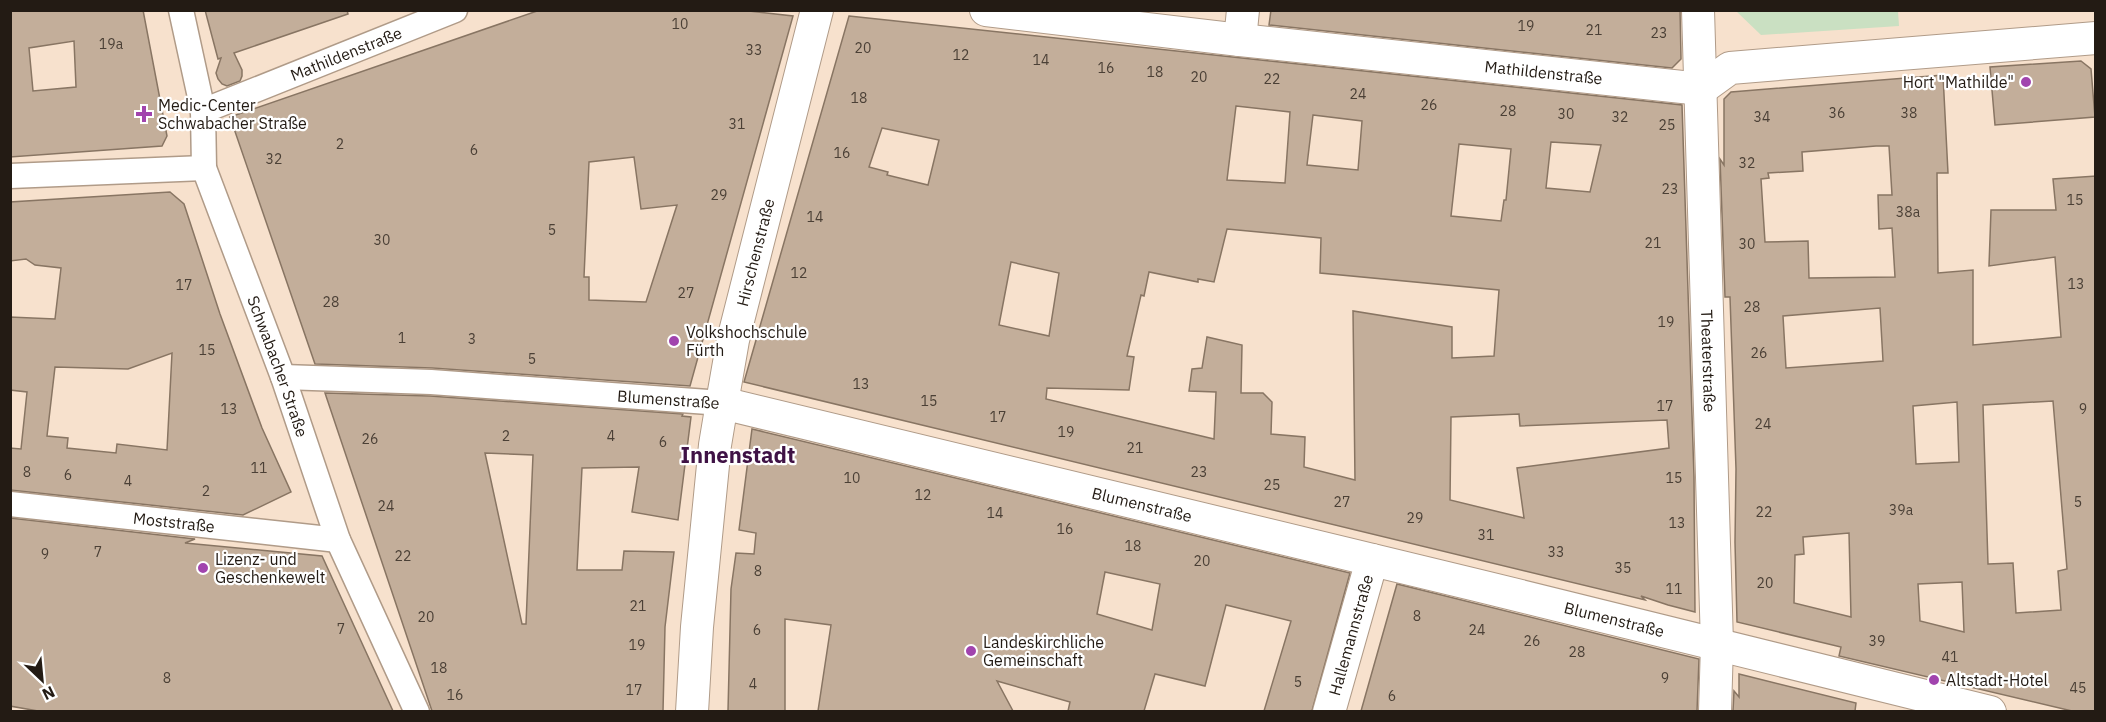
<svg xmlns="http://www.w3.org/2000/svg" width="2106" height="722" font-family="'IBM Plex Sans',sans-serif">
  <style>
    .green { fill: #cae0c2 }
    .building { fill: #c3ae9a; stroke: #887563; stroke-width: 1.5; fill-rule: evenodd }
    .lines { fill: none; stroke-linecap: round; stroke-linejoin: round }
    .pedestrian-casing { stroke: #b09b88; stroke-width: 27 }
    .minor-casing { stroke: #b09b88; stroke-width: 34 }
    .pedestrian { stroke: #fff; stroke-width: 24 }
    .minor { stroke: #fff; stroke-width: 32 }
    .poi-dot { fill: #a144ae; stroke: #fff; stroke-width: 2 }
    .labels { text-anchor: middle; stroke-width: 4.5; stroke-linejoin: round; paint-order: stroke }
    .number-label { font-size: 14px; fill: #4b4036 }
    .street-label { font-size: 16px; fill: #231b14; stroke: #fff }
    .poi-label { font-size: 16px; fill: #231b14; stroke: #fff; text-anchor: start }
    .district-label { font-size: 22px; font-weight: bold; fill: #3f1245; stroke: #fff }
  </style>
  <rect width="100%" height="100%" fill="#f7e1cd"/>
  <!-- green -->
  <path class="green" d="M1736 11H1898L1899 26 1761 35Z"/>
  <!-- building -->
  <g class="building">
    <path d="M10 10H143L167 136 162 146 10 157ZM74 41 76 87 33 91 29 48Z"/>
    <path d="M205 10H347L348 14 234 53 242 70V76L240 81 227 86 222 84 218 79 216 73 221 58 218 59Z"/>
    <path d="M540 10H740L793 16 690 386 432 368 315 364 230 117ZM634 157 641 209 677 205 646 302 589 300V277H584L589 162Z"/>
    <path d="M1271 10H1680L1681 59 1672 68 1269 25Z"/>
    <path d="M849 16 1682 105 1694 477 1695 612 1668 605 1641 596 1645 600 744 382ZM1236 106 1290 112 1285 183 1227 180ZM1313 115 1362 121 1358 170 1307 165ZM882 128 939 140 928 185 887 175 888 172 869 167ZM1551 142 1601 145 1590 192 1546 188ZM1459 144 1511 149 1506 200H1504L1501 221 1451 216ZM1227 229 1321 238 1320 273 1499 290 1494 356 1452 358V327L1353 311 1355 480 1304 467 1305 437 1271 434 1272 402 1263 393H1241L1242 345 1207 337 1202 368 1192 369 1189 391 1216 392 1214 439 1046 399 1047 388 1129 390 1134 357 1127 356 1141 295 1144 296 1149 272 1198 282V279L1214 282ZM1011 262 1059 273 1049 336 999 325ZM1519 414 1520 426 1667 420 1669 448 1517 468 1524 518 1450 500 1451 417Z"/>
    <path d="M2081 61 2091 69 2095 117 1995 125 1990 67Z"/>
    <path d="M1943 75 1948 173H1937L1938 273 1973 270V345L2061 337 2055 257 1989 266 1991 210H2056L2053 179 2096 176V711H2072L1839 656 1841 647 1737 622 1735 542 1736 469 1730 297H1725L1720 159 1724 165V99L1731 92ZM1876 146H1889L1892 195H1878L1879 229 1892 228 1895 277 1809 278 1808 241 1765 242 1761 179 1769 178 1768 173 1803 171 1802 152ZM1880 308 1883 361 1786 368 1783 316ZM2053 401 2067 569 2058 571 2061 610 2016 613 2013 563 1988 564 1983 405ZM1957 402 1959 462 1916 464 1913 406ZM1849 533 1851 617 1794 603 1795 555 1804 554 1803 537ZM1962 582 1964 632 1920 621 1918 584Z"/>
    <path d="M170 192 184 204 220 314 262 428 291 492 243 515 10 490V448L21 449 27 392 10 390V317L55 319 61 268 35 265 26 259 10 261V202ZM172 353 167 450 117 444 116 453 67 448 68 438 47 436 55 367 128 369Z"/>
    <path d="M325 393 430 396 683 414 682 416 691 417 678 520 632 512 639 467 582 468 577 570H622L624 551 674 552 665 627 663 711H432ZM485 453 533 455 526 624H522Z"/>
    <path d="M752 429 1350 573 1312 711H1264L1291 621 1226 605 1205 686 1155 674 1144 711H1068L1070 702 997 681 1013 711H818L831 625 785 619V711H728L731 589 736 553 754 554 756 533 739 530ZM1105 572 1160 584 1152 630 1097 614Z"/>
    <path d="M10 518 195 539 185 543 322 556 393 711H38L10 706Z"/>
    <path d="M1397 584 1699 659 1697 711H1361Z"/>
    <path d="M1739 674 1856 703 1855 711H1733L1734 691 1739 697Z"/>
  </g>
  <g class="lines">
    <!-- pedestrian casing -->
    <g class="pedestrian-casing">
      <g id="pedestrian">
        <path id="s1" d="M181 10 203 111 204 168 283 377 338 540 417 712"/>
        <path id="s2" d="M203 111 455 10"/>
        <path d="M10 176 204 168"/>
        <path id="s3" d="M283 377 431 382 722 403"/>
        <path id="s4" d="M10 504 338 540"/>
      </g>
    </g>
    <!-- minor casing -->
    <g class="minor-casing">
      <g id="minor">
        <path id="s5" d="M986 10 1240 40 1701 89 1730 68 2096 38"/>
        <path id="s6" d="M1698 10 1717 644 1715 712"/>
        <path d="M1240 40 1243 10"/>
        <path id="s7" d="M722 403 1476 585 1990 712"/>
        <path id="s8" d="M692 712 697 627 715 445 722 403 733 340 817 10"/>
        <path id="s9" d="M1329 712 1372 560"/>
      </g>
    </g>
    <!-- pedestrian -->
    <use href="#pedestrian" class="pedestrian"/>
    <!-- minor -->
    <use href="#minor" class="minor"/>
  </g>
  <!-- markers -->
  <g class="poi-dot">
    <circle cx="2026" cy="82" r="6"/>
    <path d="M141 105h6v6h6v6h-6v6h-6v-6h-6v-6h6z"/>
    <circle cx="674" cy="341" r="6"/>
    <circle cx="203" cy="568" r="6"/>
    <circle cx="971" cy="651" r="6"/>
    <circle cx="1934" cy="680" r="6"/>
  </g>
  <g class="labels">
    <!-- number labels -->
    <g class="number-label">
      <text x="680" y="29">10</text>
      <text x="1526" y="31">19</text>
      <text x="1594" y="35">21</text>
      <text x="1659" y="38">23</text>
      <text x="111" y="49">19a</text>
      <text x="863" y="53">20</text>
      <text x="754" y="55">33</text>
      <text x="961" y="60">12</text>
      <text x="1041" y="65">14</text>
      <text x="1106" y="73">16</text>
      <text x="1155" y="77">18</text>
      <text x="1199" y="82">20</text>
      <text x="1272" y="84">22</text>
      <text x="1358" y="99">24</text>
      <text x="859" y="103">18</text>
      <text x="1429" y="110">26</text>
      <text x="1508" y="116">28</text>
      <text x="1837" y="118">36</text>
      <text x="1909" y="118">38</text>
      <text x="1566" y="119">30</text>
      <text x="1620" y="122">32</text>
      <text x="1762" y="122">34</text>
      <text x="737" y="129">31</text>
      <text x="1667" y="130">25</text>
      <text x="340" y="149">2</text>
      <text x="474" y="155">6</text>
      <text x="842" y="158">16</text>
      <text x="274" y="164">32</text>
      <text x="1747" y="168">32</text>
      <text x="1670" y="194">23</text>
      <text x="719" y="200">29</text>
      <text x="2075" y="205">15</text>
      <text x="1908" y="217">38a</text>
      <text x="815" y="222">14</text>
      <text x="552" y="235">5</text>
      <text x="382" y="245">30</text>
      <text x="1653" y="248">21</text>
      <text x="1747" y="249">30</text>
      <text x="799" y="278">12</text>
      <text x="2076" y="289">13</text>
      <text x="184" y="290">17</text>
      <text x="686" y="298">27</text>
      <text x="331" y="307">28</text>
      <text x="1752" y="312">28</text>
      <text x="1666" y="327">19</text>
      <text x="402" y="343">1</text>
      <text x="472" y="344">3</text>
      <text x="207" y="355">15</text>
      <text x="1759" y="358">26</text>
      <text x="532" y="364">5</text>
      <text x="861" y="389">13</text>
      <text x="929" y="406">15</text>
      <text x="1665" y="411">17</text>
      <text x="229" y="414">13</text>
      <text x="2083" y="414">9</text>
      <text x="998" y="422">17</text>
      <text x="1763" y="429">24</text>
      <text x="1066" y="437">19</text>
      <text x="506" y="441">2</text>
      <text x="611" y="441">4</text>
      <text x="370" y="444">26</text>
      <text x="663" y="447">6</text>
      <text x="1135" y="453">21</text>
      <text x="259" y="473">11</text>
      <text x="27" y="477">8</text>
      <text x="1199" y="477">23</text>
      <text x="68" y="480">6</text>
      <text x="852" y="483">10</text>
      <text x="1674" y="483">15</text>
      <text x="128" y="486">4</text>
      <text x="1272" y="490">25</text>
      <text x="206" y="496">2</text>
      <text x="923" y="500">12</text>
      <text x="1342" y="507">27</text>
      <text x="2078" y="507">5</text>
      <text x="386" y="511">24</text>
      <text x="1901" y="515">39a</text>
      <text x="1764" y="517">22</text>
      <text x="995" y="518">14</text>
      <text x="1415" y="523">29</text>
      <text x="1677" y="528">13</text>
      <text x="1065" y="534">16</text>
      <text x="1486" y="540">31</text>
      <text x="1133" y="551">18</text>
      <text x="98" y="557">7</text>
      <text x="1556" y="557">33</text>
      <text x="45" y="559">9</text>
      <text x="403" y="561">22</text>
      <text x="1202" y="566">20</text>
      <text x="1623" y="573">35</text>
      <text x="758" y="576">8</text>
      <text x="1765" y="588">20</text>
      <text x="1674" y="594">11</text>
      <text x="638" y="611">21</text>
      <text x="1417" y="621">8</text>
      <text x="426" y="622">20</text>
      <text x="341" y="634">7</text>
      <text x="757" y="635">6</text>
      <text x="1477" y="635">24</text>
      <text x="1532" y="646">26</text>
      <text x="1877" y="646">39</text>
      <text x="637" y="650">19</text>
      <text x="1577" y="657">28</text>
      <text x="1950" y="662">41</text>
      <text x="439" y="673">18</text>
      <text x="167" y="683">8</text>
      <text x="1665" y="683">9</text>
      <text x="1298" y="687">5</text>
      <text x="753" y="689">4</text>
      <text x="2078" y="693">45</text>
      <text x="634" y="695">17</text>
      <text x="455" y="700">16</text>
      <text x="1392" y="701">6</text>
    </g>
    <!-- street labels -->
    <g class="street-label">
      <text dy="6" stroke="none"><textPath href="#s2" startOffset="154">Mathildenstraße</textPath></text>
      <text dy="6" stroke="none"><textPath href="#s5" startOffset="561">Mathildenstraße</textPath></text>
      <text dy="6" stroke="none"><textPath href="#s8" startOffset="465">Hirschenstraße</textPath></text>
      <text dy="6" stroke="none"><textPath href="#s6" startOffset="351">Theaterstraße</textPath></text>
      <text dy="6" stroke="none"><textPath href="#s1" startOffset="372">Schwabacher Straße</textPath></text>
      <text dy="6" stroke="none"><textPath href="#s3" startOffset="386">Blumenstraße</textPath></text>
      <text dy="6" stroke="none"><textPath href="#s7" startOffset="432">Blumenstraße</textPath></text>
      <text dy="6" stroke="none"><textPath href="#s4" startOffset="165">Moststraße</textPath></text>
      <text dy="6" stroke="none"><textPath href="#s7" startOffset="918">Blumenstraße</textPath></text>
      <text dy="6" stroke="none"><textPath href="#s9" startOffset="80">Hallemannstraße</textPath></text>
    </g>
    <!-- poi labels -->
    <g class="poi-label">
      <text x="2014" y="88" text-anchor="end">Hort "Mathilde"</text>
      <text x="158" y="111">Medic-Center<tspan x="158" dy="18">Schwabacher Straße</tspan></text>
      <text x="686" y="338">Volkshochschule<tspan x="686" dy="18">Fürth</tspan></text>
      <text x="215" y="565">Lizenz- und<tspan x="215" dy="18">Geschenkewelt</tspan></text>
      <text x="983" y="648">Landeskirchliche<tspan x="983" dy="18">Gemeinschaft</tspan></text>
      <text x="1946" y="686">Altstadt-Hotel</text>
    </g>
    <!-- district labels -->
    <g class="district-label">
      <text x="738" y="463">Innenstadt</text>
    </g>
  </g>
  <!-- border -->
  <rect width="2106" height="722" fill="none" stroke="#231b14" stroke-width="24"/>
  <!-- north arrow -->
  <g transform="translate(42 680) rotate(154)" stroke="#ffffff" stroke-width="4.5" paint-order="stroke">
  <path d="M0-4.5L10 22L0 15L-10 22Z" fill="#231b14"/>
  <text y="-9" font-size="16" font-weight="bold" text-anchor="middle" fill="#231b14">N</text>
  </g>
</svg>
